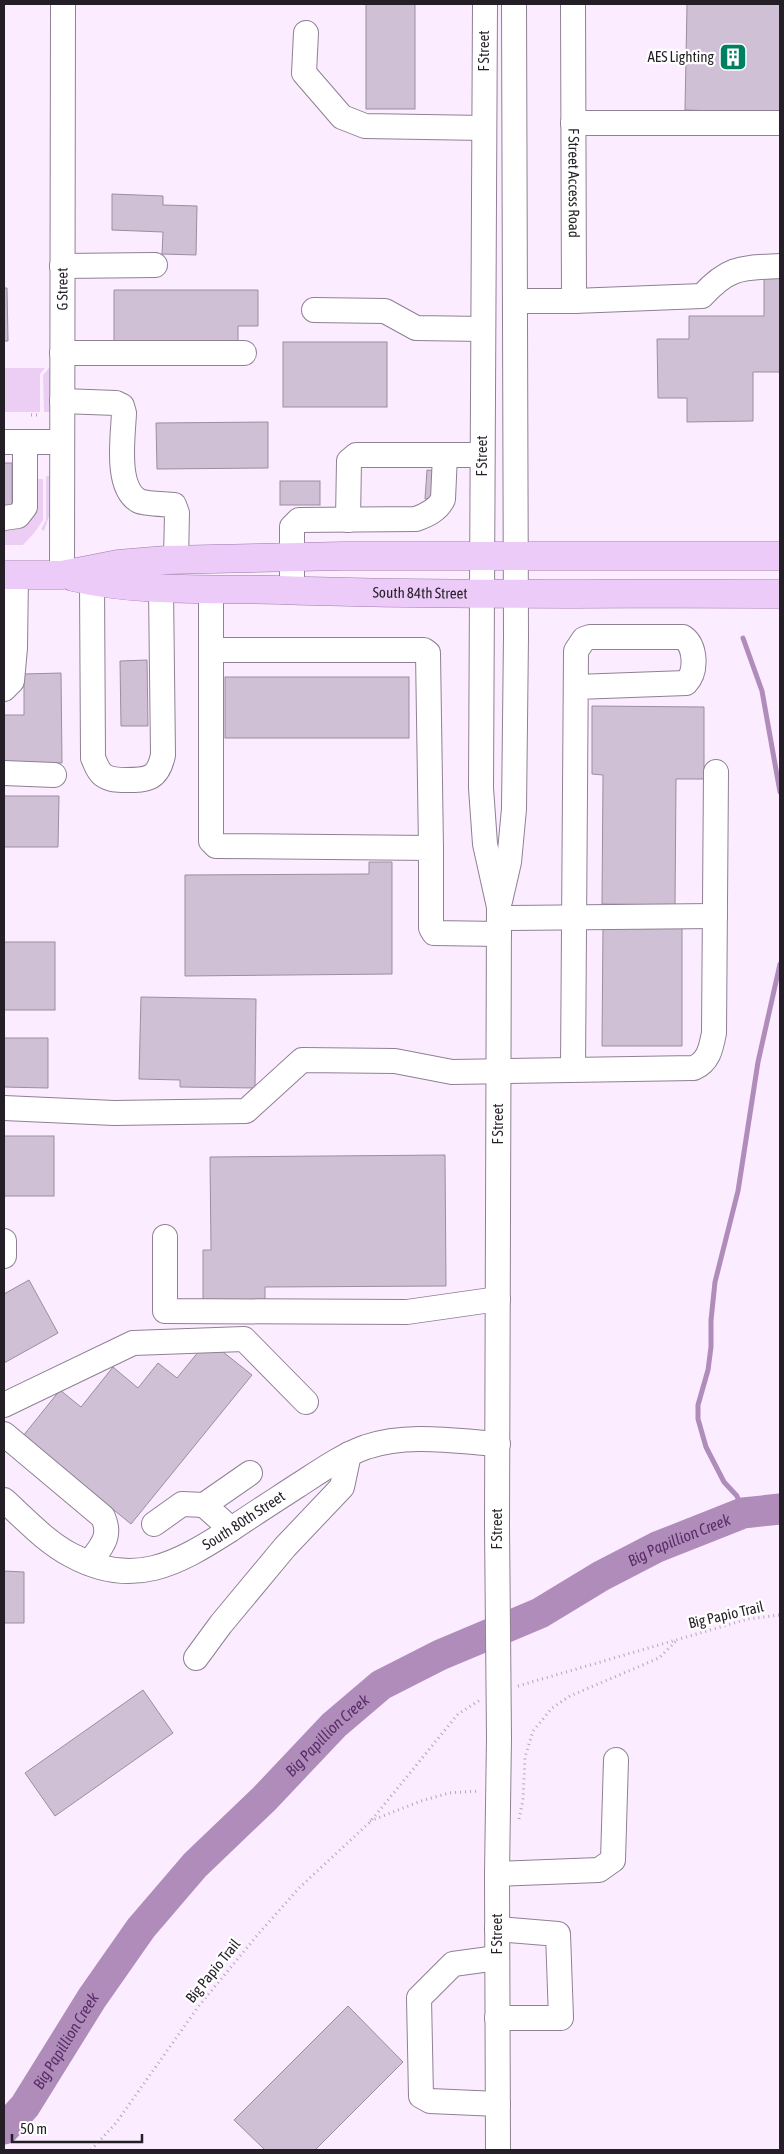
<svg xmlns="http://www.w3.org/2000/svg" width="784" height="2154" font-family="'Asap Condensed',sans-serif">
  <style>
    .green { fill: #eccef5 }
    .lines { fill: none; stroke-linecap: round; stroke-linejoin: round }
    .stream { stroke: #b08cbb; stroke-width: 5 }
    .river { stroke: #b08cbb; stroke-width: 31 }
    .building { fill: #d0c0d5; stroke: #9c8da1 }
    .minor-casing { stroke: #8f8093; stroke-width: 26 }
    .major-casing { stroke: #9f78ab; stroke-width: 29 }
    .path { stroke: #b2a7b6; stroke-width: 3; stroke-dasharray: 1 4; stroke-linecap: butt }
    .minor { stroke: #fff; stroke-width: 24 }
    .major { stroke: #edcbf8; stroke-width: 28 }
    .minor-bridge-casing { stroke: #8f8093; stroke-width: 26; stroke-linecap: butt }
    .minor-bridge { stroke: #fff; stroke-width: 24 }
    .labels { text-anchor: middle; stroke-width: 4.5; stroke-linejoin: round; paint-order: stroke }
    .street-label { font-size: 15px; fill: #241e26; stroke: #fff }
    .poi-label { font-size: 15px; fill: #241e26; stroke: #fff; text-anchor: end }
    .water-label { font-size: 16px; font-style: italic; fill: #5a2d67; stroke: #fff }
  </style>
  <rect width="100%" height="100%" fill="#fbedff"/>
  <!-- green -->
  <g class="green">
    <path d="M4 368H45L40 374V412H4Z"/>
    <path d="M49 368H51V412H44L43 375Z"/>
    <path d="M46 476H49V516L44 531 41 529 46 520Z"/>
    <path d="M33 479H43V520L35 532 23 545H4V529L20 527Z"/>
  </g>
  <g class="lines">
    <!-- stream -->
    <g class="stream">
      <path d="M743 638 762 691 780 792"/>
      <path d="M743 1513 737 1496 724 1482 706 1447 698 1419V1405L708 1370 711 1347V1320L715 1282 738 1191 758 1062 780 964"/>
    </g>
    <!-- river -->
    <path class="river" id="s1" d="M4 2129 25 2106 92 1998 141 1928 195 1865 264 1799 334 1725 381 1685 440 1655 540 1613 601 1576 657 1547 743 1513 780 1509"/>
  </g>
  <!-- building -->
  <g class="building">
    <rect x="366" y="4" width="49" height="105"/>
    <path d="M687 4H780V113L685 110Z"/>
    <path d="M112 194 163 196V205L197 206 196 255 162 254 163 232 112 230Z"/>
    <path d="M764 270H780V372H753V421L687 422V398H658L657 339H689V316H764Z"/>
    <path d="M4 288H7L8 341H4Z"/>
    <path d="M114 290H258V326H238V343L114 344Z"/>
    <rect x="283" y="342" width="104" height="65"/>
    <path d="M268 422V468L157 469 156 423Z"/>
    <rect x="4" y="463" width="8" height="48"/>
    <path d="M427 470 439 471 438 499H425Z"/>
    <rect x="280" y="481" width="40" height="24"/>
    <path d="M147 660 148 726H121L120 661Z"/>
    <path d="M61 673 62 763H4V715H24V674Z"/>
    <rect x="225" y="677" width="184" height="61"/>
    <path d="M592 706 704 707V779H676L675 905 602 904 603 775 592 774Z"/>
    <path d="M4 796H59L58 847H4Z"/>
    <path d="M369 862H392V974L185 976V875L369 874Z"/>
    <path d="M603 925H682V1046H602Z"/>
    <rect x="4" y="942" width="51" height="68"/>
    <path d="M141 997 256 999 255 1088 180 1087V1080L139 1079Z"/>
    <path d="M4 1038H48V1088L4 1087Z"/>
    <rect x="4" y="1136" width="50" height="60"/>
    <path d="M445 1155 446 1286 265 1287V1302H203V1250H211L210 1157Z"/>
    <path d="M29 1280 58 1333 4 1363V1294Z"/>
    <path d="M208 1340 252 1375 131 1524 23 1436 60 1390 81 1407 113 1367 138 1388 158 1363 177 1378Z"/>
    <path d="M4 1571 24 1572V1623H4Z"/>
    <path d="M143 1690 173 1733 55 1816 25 1773Z"/>
    <path d="M348 2006 403 2062 315 2150H265L234 2120Z"/>
  </g>
  <g class="lines">
    <!-- minor casing -->
    <g class="minor-casing">
      <g id="minor">
        <path d="M485 4 481 788 485 844 499 907 497 1526"/>
        <path id="s2" d="M573 4 574 301"/>
        <path d="M306 33 304 73 342 117 365 126 484 128"/>
        <path d="M573 123H780"/>
        <path d="M62 266 155 265"/>
        <path d="M515 301H574L702 296C729 266 742 268 780 266"/>
        <path d="M314 310 385 311 416 328 483 329"/>
        <path d="M62 353H244"/>
        <path d="M62 401 116 403 122 406 124 413C123 437 115 488 139 501 146 504 166 504 174 505L177 513 176 559"/>
        <path d="M4 442H62"/>
        <path d="M4 518 18 516 25 507V442"/>
        <path d="M348 520 349 461 356 455H445"/>
        <path id="s3" d="M62 575 63 4"/>
        <path d="M92 582 93 758C96 764 97 770 103 775 110 780 118 780 126 780 148 780 158 779 163 755L161 589"/>
        <path d="M211 589V841L216 846 431 848V928L434 933 499 934"/>
        <path d="M292 591V527L299 520 416 519C427 515 438 510 443 499L445 455H482"/>
        <path d="M211 650H424L428 653 431 848"/>
        <path d="M4 689 12 681 15 648 16 575"/>
        <path d="M4 773 54 775"/>
        <path d="M500 901 509 862 514 809 516 636 514 4"/>
        <path d="M499 918 715 916"/>
        <path d="M573 1069 576 651 584 639 590 637H683C696 646 697 672 686 683L576 687"/>
        <path d="M4 1108 114 1113 246 1111 302 1060 395 1061 452 1072 694 1068C709 1061 711 1048 714 1033L716 772"/>
        <path d="M165 1237V1311L407 1312 498 1299"/>
        <path d="M4 1241V1256"/>
        <path d="M4 1405 133 1343 244 1339 306 1402"/>
        <path d="M4 1434 103 1517C112 1537 101 1547 89 1563"/>
        <path id="s4" d="M4 1500C25 1519 46 1542 71 1555 133 1589 177 1564 230 1530 252 1515 274 1501 297 1486 319 1472 341 1456 366 1447 408 1433 454 1441 498 1444"/>
        <path d="M154 1524 182 1504 204 1505"/>
        <path d="M231 1529 204 1505 250 1473"/>
        <path d="M196 1658 221 1624 285 1547 342 1487 349 1454"/>
        <path d="M497 1874 599 1870 613 1860 616 1760"/>
        <path d="M497 1929 558 1934 561 2018H497"/>
        <path d="M497 1958 453 1964 419 1998 421 2096 430 2101 498 2104"/>
        <path d="M498 2150 497 1874 499 1738"/>
      </g>
    </g>
    <!-- major casing -->
    <g class="major-casing">
      <g id="major">
        <path d="M4 575H62L118 564 166 560 343 556H780"/>
        <path id="s5" d="M73 577C141 593 211 588 280 590 447 596 614 593 780 594"/>
      </g>
    </g>
    <!-- path -->
    <g class="path">
      <path d="M31 415H37"/>
      <path d="M518 1686 748 1619 780 1615"/>
      <path d="M519 1819 523 1800 525 1757 533 1731 552 1708 570 1696 659 1658 678 1639"/>
      <path d="M370 1821 421 1801 449 1793 479 1791"/>
      <path d="M91 2150 116 2123 198 2007 260 1932 299 1888 370 1822 458 1714 480 1700"/>
    </g>
    <!-- minor -->
    <use href="#minor" class="minor"/>
    <!-- major -->
    <use href="#major" class="major"/>
    <!-- minor-bridge casing -->
    <g class="minor-bridge-casing">
      <path id="minor-bridge" d="M497 1526 499 1738"/>
    </g>
    <!-- minor-bridge -->
    <use href="#minor-bridge" class="minor-bridge"/>
  </g>
  <!-- icons -->
  <defs>
    <g id="building-square" transform="scale(1.4375)"><rect x="-9" y="-9" width="18" height="18" rx="4" fill="#018061" stroke="#fff"/><path d="M-4-6H4V6H1V3H-1V6H-4ZM-2.5-4.3h1.7v1.8h-1.7ZM.8-4.3h1.7v1.8H.8ZM-2.5-1h1.7V.8h-1.7ZM.8-1h1.7V.8H.8Z" fill="#fff"/></g>
  </defs>
  <g fill-rule="evenodd">
    <use href="#building-square" x="733" y="57"/>
  </g>
  <g class="labels">
    <!-- street labels -->
    <g class="street-label">
      <text transform="translate(484 51) rotate(-90)" y="5">F Street</text>
      <text dy="5" stroke="none"><textPath href="#s2" startOffset="179">F Street Access Road</textPath></text>
      <text dy="5" stroke="none"><textPath href="#s3" startOffset="286">G Street</textPath></text>
      <text transform="translate(482 456) rotate(-90)" y="5">F Street</text>
      <text dy="5" stroke="none"><textPath href="#s5" startOffset="348">South 84th Street</textPath></text>
      <text transform="translate(498 1124) rotate(-90)" y="5">F Street</text>
      <text dy="5" stroke="none"><textPath href="#s4" startOffset="275">South 80th Street</textPath></text>
      <text transform="translate(497 1529) rotate(-90)" y="5">F Street</text>
      <text transform="translate(726 1615) rotate(-13)" y="5">Big Papio Trail</text>
      <text transform="translate(497 1934) rotate(-90)" y="5">F Street</text>
      <text transform="translate(213 1971) rotate(-51)" y="5">Big Papio Trail</text>
    </g>
    <!-- poi labels -->
    <g class="poi-label">
      <text x="714" y="62">AES Lighting</text>
    </g>
    <!-- water labels -->
    <g class="water-label">
      <text dy="6" stroke="none"><textPath href="#s1" startOffset="918">Big Papillion Creek</textPath></text>
      <text dy="6" stroke="none"><textPath href="#s1" startOffset="512">Big Papillion Creek</textPath></text>
      <text dy="6" stroke="none"><textPath href="#s1" startOffset="108">Big Papillion Creek</textPath></text>
    </g>
  </g>
  <!-- border -->
  <rect width="784" height="2154" fill="none" stroke="#241e26" stroke-width="10"/>
  <!-- scale -->
  <path d="M12 2134v8h130v-8" fill="none" stroke="#241e26" stroke-width="2.5"/>
  <text x="20" y="2134" font-size="15" fill="#241e26" stroke="#ffffff" stroke-width="4" paint-order="stroke">50 m</text>
</svg>
